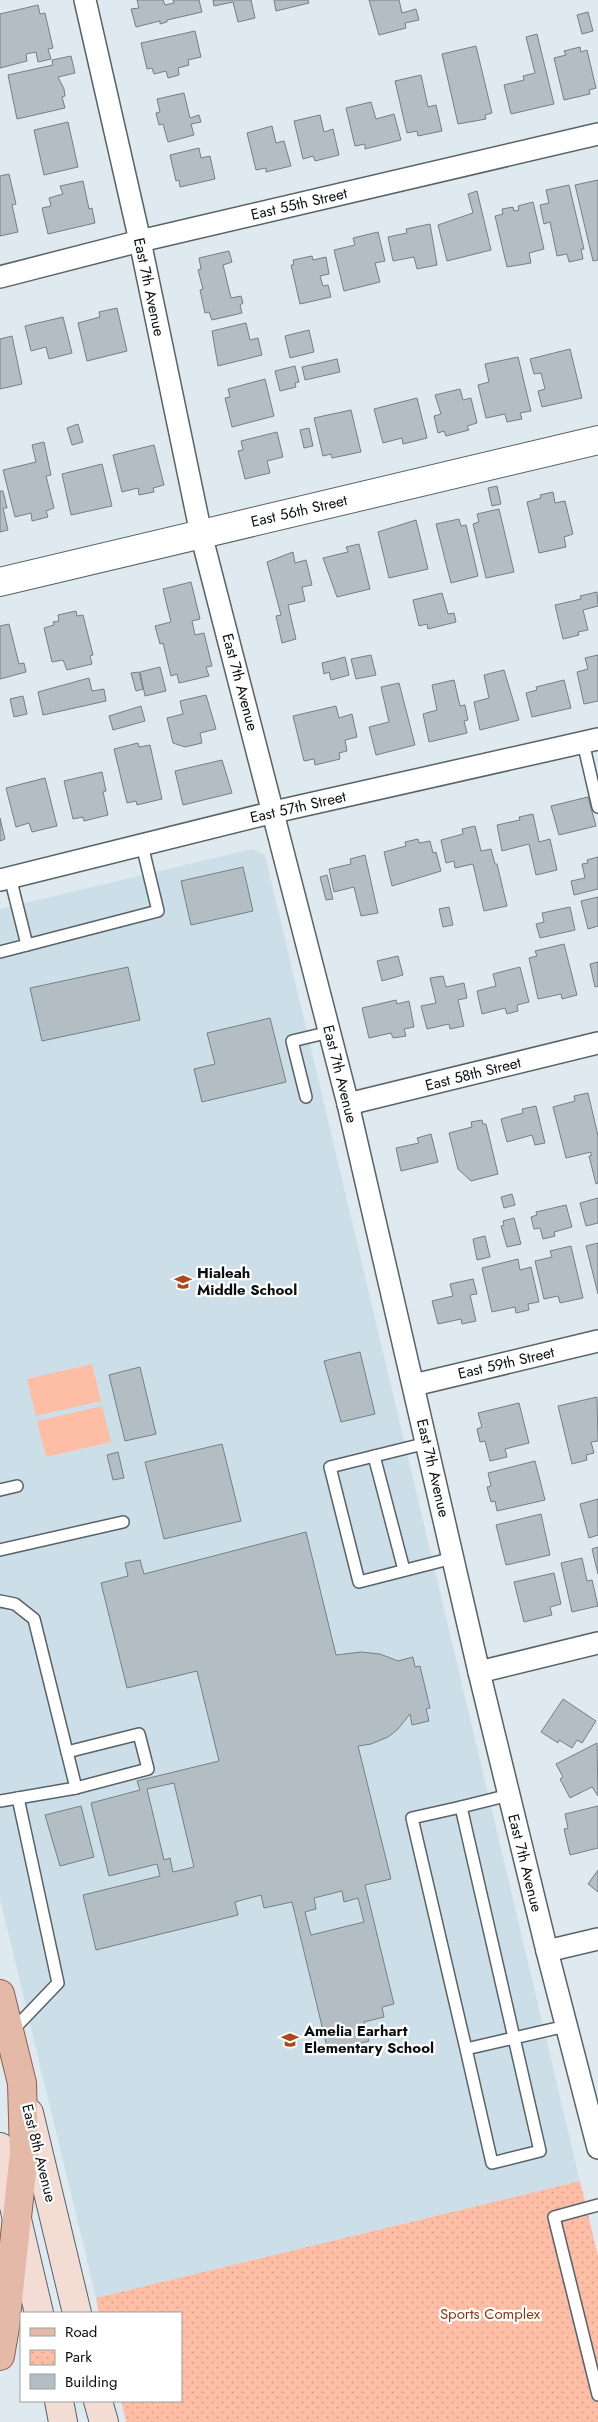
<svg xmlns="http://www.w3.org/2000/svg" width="598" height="2422" font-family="Jost,sans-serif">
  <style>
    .built { fill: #ccdfe9 }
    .park { fill: url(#park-dots) }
    .pitch { fill: #febea5 }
    .building { fill: #b3bec4; stroke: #758085; fill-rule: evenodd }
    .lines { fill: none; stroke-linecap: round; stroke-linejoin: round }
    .service-casing { stroke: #586267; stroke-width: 14 }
    .minor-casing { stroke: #586267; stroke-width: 24 }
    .tertiary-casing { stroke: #586267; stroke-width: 30 }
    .secondary-casing { stroke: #586267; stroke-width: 30 }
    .primary-casing { stroke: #8d5f4d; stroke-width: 30 }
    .service { stroke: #fff; stroke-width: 11 }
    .minor { stroke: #fff; stroke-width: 21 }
    .tertiary { stroke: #fff; stroke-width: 28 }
    .secondary { stroke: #f2dcd4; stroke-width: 28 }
    .primary { stroke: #e5b9a8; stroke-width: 28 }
    .labels { text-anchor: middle; stroke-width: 4.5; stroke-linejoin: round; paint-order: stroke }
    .street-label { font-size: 15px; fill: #0a0e10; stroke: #fff }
    .poi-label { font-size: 15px; font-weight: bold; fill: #0a0e10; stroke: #fff; text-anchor: start }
    .park-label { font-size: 15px; fill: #883712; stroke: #fff }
  </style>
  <defs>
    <pattern id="park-dots" width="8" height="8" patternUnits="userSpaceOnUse" patternTransform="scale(1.25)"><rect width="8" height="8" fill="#febea5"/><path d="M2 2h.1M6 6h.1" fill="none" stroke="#d8a28d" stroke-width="1.8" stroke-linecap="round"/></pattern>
  </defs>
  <rect width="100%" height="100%" fill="#dfeaf0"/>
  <!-- built -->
  <path class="built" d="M252 849 265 855 580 2181 96 2298 0 1899V909Z"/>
  <!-- park -->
  <path class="park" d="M580 2181 598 2256V2422H126L121 2401H181V2313H99L96 2298Z"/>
  <!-- pitch -->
  <g class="pitch">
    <path d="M92 1364 101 1401 36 1416 27 1379Z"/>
    <path d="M102 1406 111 1442 46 1457 37 1421Z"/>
  </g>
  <!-- building -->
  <g class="building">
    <path d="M137 0H163L165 5 174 3 173 0H199L202 12 167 20V22L160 24V21L136 27 131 9 139 8Z"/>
    <path d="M213 0H251L255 18 238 22 233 2 214 6Z"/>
    <path d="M274 0H308L309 3 276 11Z"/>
    <path d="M369 0H399L402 13 416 9 419 20 405 23 406 28 379 35Z"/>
    <path d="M38 5 40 14 45 13 53 48 48 49 51 59 38 62 36 52 26 54 27 61 0 68V14Z"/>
    <path d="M588 12 593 31 582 34 577 15Z"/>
    <path d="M195 31 201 57 188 60 189 65 178 68 179 75 168 78 166 71 154 74 152 68 147 69 141 43Z"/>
    <path d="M537 34 554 104 511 114 504 85 524 80 523 76 535 73 526 37Z"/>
    <path d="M476 46 492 113 485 115 486 119 458 124 442 54Z"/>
    <path d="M580 47 581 52 587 50 596 88 589 90 590 94 564 100 554 58 566 55 564 51Z"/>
    <path d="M71 56 75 73 58 77 64 89 65 96 62 97 65 108 17 119 8 75 53 65 52 60Z"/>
    <path d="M421 75 428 107 436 105 442 131 418 136 417 131 407 133 395 81Z"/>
    <path d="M184 93 190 118 199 115 201 122 191 124 194 135 168 142 163 124 159 125 156 113 160 112 157 99Z"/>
    <path d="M371 102 376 119 394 114 401 140 365 149V144L355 146 346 108Z"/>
    <path d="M320 115 324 132 333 129 339 155 315 161 313 156 303 159 294 121Z"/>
    <path d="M68 122 78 167 44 175 34 130Z"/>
    <path d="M272 126 276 143 284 141 291 166 266 172V168L256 170 247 133Z"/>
    <path d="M199 148 201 158 210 156 215 179 180 187 179 180 176 181 170 155Z"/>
    <path d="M9 174 16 204 12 205 18 232 0 236V176Z"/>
    <path d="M598 180V260L593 261 575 185Z"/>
    <path d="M83 181 89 209 92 208 95 223 48 234 42 208 51 206 49 198 63 194 60 186Z"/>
    <path d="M569 185 584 249H581L583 259 569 262 567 254 557 256 550 222 544 224 540 205 549 203 546 190Z"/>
    <path d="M477 191 491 250 447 261 438 225 473 213 468 194Z"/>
    <path d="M533 202 544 249 529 253 531 263 507 267 495 216 503 214 502 209 513 207 514 211 519 210 518 206Z"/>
    <path d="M430 224 437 265 417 269 414 257 393 261 388 237 407 233 406 229Z"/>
    <path d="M378 232 385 261 375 263 380 282 344 291 334 250 355 245 353 238Z"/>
    <path d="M229 251 232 262 223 265 231 298 241 296 243 303 240 305 242 313 212 320 209 312 205 313 200 290 203 289 198 270 201 269 199 258Z"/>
    <path d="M312 256 313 260 326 257 329 274 320 276 323 286 328 285 331 297 300 304 291 265H294L293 260Z"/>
    <path d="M117 308 127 351 87 361 78 323 100 317 99 312Z"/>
    <path d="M63 317 72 353 49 359 46 347 31 351 25 326Z"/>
    <path d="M246 323 250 340 258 338 262 355 218 366 212 331Z"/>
    <path d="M309 330 314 352 290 358 285 336Z"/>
    <path d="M12 336 22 384 0 389V339Z"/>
    <path d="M570 349 582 398 542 407 538 391 545 389 541 373 534 374 530 359Z"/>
    <path d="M518 357 531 411 520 413 522 419 507 422 505 414 486 418 478 385 489 382 485 364Z"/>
    <path d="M337 359 340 372 305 380 302 367Z"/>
    <path d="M295 366 299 382 295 383 296 387 280 391 275 371Z"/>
    <path d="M265 379 274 416 232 427 225 398 230 397 228 389Z"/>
    <path d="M460 389 463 400 471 398 477 423 467 426 469 430 446 436 444 431 438 433 434 416 441 414 435 395Z"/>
    <path d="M417 398 427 438 403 444 402 438 383 443 374 409Z"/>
    <path d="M351 410 361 452 332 458 331 454 323 456 314 418Z"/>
    <path d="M78 424 83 442 72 445 67 428Z"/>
    <path d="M309 428 313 446 304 448 300 430Z"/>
    <path d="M277 432 283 457 267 461 270 473 245 479 238 451 243 450 241 441Z"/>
    <path d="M44 442 51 475 46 476 54 508 46 511 48 517 32 521 31 513 15 517 3 470 36 462 32 445Z"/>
    <path d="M154 445 164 485 153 488 154 492 139 495 138 488 122 492 113 455Z"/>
    <path d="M102 464 112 506 71 515 62 474Z"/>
    <path d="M497 486 501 504 492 506 488 488Z"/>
    <path d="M0 491H3L7 508H3L8 530 0 532Z"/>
    <path d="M553 492 555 503 565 501 573 534 564 537 566 547 539 553 527 502 541 498 540 495Z"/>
    <path d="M499 509 514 572 486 578 473 524 479 522 477 514Z"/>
    <path d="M459 519 461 526 466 525 478 576 451 583 436 524Z"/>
    <path d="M416 520 428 569 389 578 378 532Z"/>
    <path d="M359 544 370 589 337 597 323 558 348 552 346 547Z"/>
    <path d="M293 552 295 563 306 560 312 585 302 587 305 601 288 605 296 639 282 643 276 616 281 615 267 562Z"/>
    <path d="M191 582 200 619 192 621 195 635 204 633 212 666 206 667 209 676 179 683 177 674 171 676 163 643 160 644 155 626 171 622 163 589Z"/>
    <path d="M597 592 598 606 583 610 588 630 578 632 579 635 563 639 555 605 581 599 580 596Z"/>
    <path d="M442 593 448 614 454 613 456 622 428 629 427 624 419 626 413 600Z"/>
    <path d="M76 611 77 616 83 615 93 655 90 656 92 664 67 670 63 660 52 662 44 628 54 625 53 622 59 621 58 615Z"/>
    <path d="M9 624 19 664 24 663 26 672 0 679V626Z"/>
    <path d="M371 655 376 675 356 679 351 659Z"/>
    <path d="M598 655V701L584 704 577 672 588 669 585 658Z"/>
    <path d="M345 657 349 675 331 680 329 672 324 674 322 663Z"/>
    <path d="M160 667 166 691 145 696 140 672Z"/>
    <path d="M504 670 519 720 480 730 474 702 489 698 484 675Z"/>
    <path d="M139 672 143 689 136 691 131 673Z"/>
    <path d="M89 678 92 691 104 689 106 701 43 715 38 692Z"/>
    <path d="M454 680 460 706 465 705 468 720 464 721 467 733 429 742 423 714 437 710 432 685Z"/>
    <path d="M564 680 571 708 532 717 526 693 537 690 536 687Z"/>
    <path d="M399 683 415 745 376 755 369 727 389 722 381 687Z"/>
    <path d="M206 695 216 729 200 733 202 743 185 747 173 743 167 718 183 714 180 701Z"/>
    <path d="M23 696 27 714 14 717 10 699Z"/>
    <path d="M141 706 145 721 113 730 109 716Z"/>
    <path d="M336 706 339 718 352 714 357 737 345 740 347 751 339 753 340 759 315 765 314 759 304 761 293 716Z"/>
    <path d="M138 743 139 747 150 745 162 799 137 805 136 801 127 803 114 749Z"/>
    <path d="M222 760 232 793 183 805 175 771Z"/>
    <path d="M102 772 106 791 103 792 108 815 84 821 83 817 73 819 64 781Z"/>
    <path d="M45 778 57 826 32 832 29 823 16 827 6 788Z"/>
    <path d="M588 797 596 826 559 835 551 806Z"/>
    <path d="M533 814 539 842 550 839 557 870 536 875 529 844 502 851 497 825 520 820 519 817Z"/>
    <path d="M0 818 5 839 0 841Z"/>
    <path d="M475 826 481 851 491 849 495 864H497L507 906 484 911 473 864 455 868 454 861 446 863 441 840 463 834 462 829Z"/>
    <path d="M418 839 419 843 430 841 433 853 436 852 441 871 392 886 384 852 406 846 405 842Z"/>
    <path d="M365 855 378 913 361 916 354 887 334 892 329 869 351 864 350 859Z"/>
    <path d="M598 857V889L574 895 571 881 585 878 582 864 588 863 587 860Z"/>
    <path d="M243 867 253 911 191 925 181 881Z"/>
    <path d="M327 875 333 899 326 900 320 877Z"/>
    <path d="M598 897V926L588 929 581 901Z"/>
    <path d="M449 907 453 925 443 927 439 909Z"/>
    <path d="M570 907 575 930 540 938 536 924 544 922 542 913Z"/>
    <path d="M564 944 577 995 562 999 561 994 538 999 529 958 537 956 535 951Z"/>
    <path d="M398 956 403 975 382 981 377 961Z"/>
    <path d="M598 962V986L595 987 590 964Z"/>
    <path d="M128 967 140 1020 42 1041 30 988Z"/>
    <path d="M520 967 529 1002 517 1005 518 1011 507 1014 505 1008 482 1014 477 991 496 986 493 974Z"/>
    <path d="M443 976 446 987 464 983 467 998 458 1000 464 1026 450 1029 449 1024 427 1029 421 1006 436 1003 430 978Z"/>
    <path d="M396 1000 397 1004 409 1001 414 1027 404 1029 406 1036 393 1038 391 1033 369 1038 362 1008Z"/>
    <path d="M270 1018 286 1082 202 1102 194 1069 215 1064 207 1033Z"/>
    <path d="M588 1093 598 1136V1183L596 1184 589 1156H591V1152L566 1158 553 1107 575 1101 574 1096Z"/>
    <path d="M536 1106 545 1143 535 1145 532 1135 507 1142 501 1119 523 1113 522 1109Z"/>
    <path d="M482 1120 483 1124H486L498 1174 471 1181 458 1169 449 1133 472 1127 471 1122Z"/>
    <path d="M431 1134 438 1162 401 1171 396 1148 419 1143 417 1138Z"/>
    <path d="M512 1194 515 1205 504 1208 501 1197Z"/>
    <path d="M598 1198V1223L586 1226 580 1203Z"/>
    <path d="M566 1205 572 1227 554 1232 555 1236 543 1239 540 1228 534 1229 531 1217 537 1215 536 1212Z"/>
    <path d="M514 1218 521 1244 507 1247 501 1226 504 1225 503 1221Z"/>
    <path d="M485 1236 490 1257 477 1260 473 1239Z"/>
    <path d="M598 1243V1294L586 1246Z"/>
    <path d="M571 1246 583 1298 560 1303 558 1296 544 1299 535 1261 552 1257 550 1251Z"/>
    <path d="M518 1259 520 1270 531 1267 539 1302 528 1304 529 1310 516 1313 515 1307 492 1312 482 1268Z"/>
    <path d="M473 1279 477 1294 470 1295 476 1321 462 1324 461 1319 438 1324 432 1301 453 1296 450 1284Z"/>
    <path d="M360 1352 375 1414 341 1422 324 1361Z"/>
    <path d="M140 1367 156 1434 125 1441 109 1375Z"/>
    <path d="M597 1397 598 1441 591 1442 594 1453 586 1455 587 1460 572 1464 558 1406Z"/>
    <path d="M519 1403 529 1443 505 1449 507 1457 490 1461 485 1441 480 1442 477 1429 482 1427 478 1413Z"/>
    <path d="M222 1444 241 1521 164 1539 145 1462Z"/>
    <path d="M118 1452 124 1478 113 1480 107 1455Z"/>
    <path d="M535 1461 545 1500 497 1511 495 1501 491 1502 487 1487 491 1486 488 1473Z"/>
    <path d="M598 1499V1535L589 1538 580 1504Z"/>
    <path d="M541 1514 550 1555 506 1565 496 1525Z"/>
    <path d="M306 1532 336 1655 361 1652 380 1654 398 1661 413 1657 415 1667 420 1666 430 1708 426 1709 429 1721 412 1725 410 1714 398 1729 388 1737 371 1744 358 1746 391 1879 365 1885 394 2004 382 2007 384 2017 364 2022 369 2041 328 2051 292 1902 264 1908 261 1895 235 1902 238 1915 96 1950 83 1895 160 1876 157 1864 109 1876 91 1803 140 1790 137 1781 219 1761 197 1671 127 1688 101 1583 128 1576 125 1563 140 1560 144 1574ZM174 1783 194 1867 173 1872 170 1858 164 1860 147 1789ZM342 1891 344 1902 358 1898 364 1922 311 1935 305 1912 316 1909 314 1898Z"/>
    <path d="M598 1547V1574L592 1549Z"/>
    <path d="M582 1558 587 1581 592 1580 598 1606 572 1612 561 1563Z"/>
    <path d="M554 1573 561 1604 550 1607 552 1615 524 1622 514 1582Z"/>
    <path d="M563 1699 596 1721 582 1743 577 1740 572 1748 559 1740 558 1743 541 1732Z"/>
    <path d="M597 1743 598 1796 592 1787 570 1798 560 1779 563 1777 556 1764Z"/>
    <path d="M81 1806 94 1857 60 1866 45 1815Z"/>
    <path d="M598 1806V1848L570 1855 564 1829 568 1828 565 1814Z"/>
    <path d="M598 1870V1892L588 1884Z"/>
  </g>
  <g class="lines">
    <!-- service casing -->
    <g class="service-casing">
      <g id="service">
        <path d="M583 742 598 807"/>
        <path d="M27 945 158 911 142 845"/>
        <path d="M0 952 27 945 10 877"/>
        <path d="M306 1097 292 1041 330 1032"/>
        <path d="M427 1443 330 1467 359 1582 453 1558"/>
        <path d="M374 1456 404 1570"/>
        <path d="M0 1490 17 1486"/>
        <path d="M0 1550 123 1522"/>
        <path d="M0 1601 15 1604 34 1619 76 1788 0 1801"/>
        <path d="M67 1752 139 1734 148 1769 76 1788"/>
        <path d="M461 1807 509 1795"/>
        <path d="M11 2032 58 1983 18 1798"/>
        <path d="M466 2049 412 1818 461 1807 540 2151 492 2163 466 2049 566 2026"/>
        <path d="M598 2205 554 2217 598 2395"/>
      </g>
    </g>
    <!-- minor casing -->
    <g class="minor-casing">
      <g id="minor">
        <path d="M85 0 140 241 201 534 348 1104 479 1672 547 1951 598 2148"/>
        <path d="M0 277 140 241 598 134"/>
        <path d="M0 880 274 812 598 739"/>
        <path d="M348 1104 598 1043"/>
        <path d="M414 1385 598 1341"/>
        <path d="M479 1672 598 1643"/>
        <path d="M547 1951 598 1939"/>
      </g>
    </g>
    <!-- tertiary casing -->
    <g class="tertiary-casing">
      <path id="tertiary" d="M0 582 598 440"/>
    </g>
    <!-- secondary casing -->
    <g class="secondary-casing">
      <g id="secondary">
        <path d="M29 2113 77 2313"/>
        <path d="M0 2147 39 2313"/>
        <path d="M59 2401 63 2422"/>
        <path d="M98 2401 104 2422"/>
      </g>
    </g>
    <!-- primary casing -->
    <g class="primary-casing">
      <path id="primary" d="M0 1994 22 2083 24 2153 5 2327 0 2356"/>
    </g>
    <!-- service -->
    <use href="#service" class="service"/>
    <!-- minor -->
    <use href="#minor" class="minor"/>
    <!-- tertiary -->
    <use href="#tertiary" class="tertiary"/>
    <!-- secondary -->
    <use href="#secondary" class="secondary"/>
    <!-- primary -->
    <use href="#primary" class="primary"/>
  </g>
  <!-- icons -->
  <defs>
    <g id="school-bare" transform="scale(1.35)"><path d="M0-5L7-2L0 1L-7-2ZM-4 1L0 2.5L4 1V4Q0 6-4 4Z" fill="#ad4819" stroke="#fff" stroke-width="2.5" paint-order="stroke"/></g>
  </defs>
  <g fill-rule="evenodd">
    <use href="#school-bare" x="183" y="1282"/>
    <use href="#school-bare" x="290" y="2040"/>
  </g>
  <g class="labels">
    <!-- street labels -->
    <g class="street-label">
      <text transform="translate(299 204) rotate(-13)" y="5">East 55th Street</text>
      <text transform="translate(149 287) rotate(78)" y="5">East 7th Avenue</text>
      <text transform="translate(299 511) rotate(-13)" y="5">East 56th Street</text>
      <text transform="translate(240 682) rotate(75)" y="5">East 7th Avenue</text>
      <text transform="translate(298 807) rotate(-13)" y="5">East 57th Street</text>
      <text transform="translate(340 1074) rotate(76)" y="5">East 7th Avenue</text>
      <text transform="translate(473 1074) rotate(-14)" y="5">East 58th Street</text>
      <text transform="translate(506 1363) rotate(-13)" y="5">East 59th Street</text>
      <text transform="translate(433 1468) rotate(77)" y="5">East 7th Avenue</text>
      <text transform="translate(525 1863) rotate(76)" y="5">East 7th Avenue</text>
      <text transform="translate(39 2153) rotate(76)" y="5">East 8th Avenue</text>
    </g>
    <!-- poi labels -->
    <g class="poi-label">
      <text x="197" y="1278">Hialeah<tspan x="197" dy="17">Middle School</tspan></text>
      <text x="304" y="2036">Amelia Earhart<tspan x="304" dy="17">Elementary School</tspan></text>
    </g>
    <!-- park labels -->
    <g class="park-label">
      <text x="490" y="2319">Sports Complex</text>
    </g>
  </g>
  <!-- legend -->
  <rect x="20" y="2312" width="162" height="90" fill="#ffffff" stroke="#9d9f9f"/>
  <rect x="30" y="2328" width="25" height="8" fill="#e5b9a8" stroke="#9d9f9f"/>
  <text x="65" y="2337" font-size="15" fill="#0a0e10">Road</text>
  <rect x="30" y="2350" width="25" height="15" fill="url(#park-dots)" stroke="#9d9f9f"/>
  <text x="65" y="2362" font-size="15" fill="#0a0e10">Park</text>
  <rect x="30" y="2374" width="25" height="15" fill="#b3bec4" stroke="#9d9f9f"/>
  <text x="65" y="2387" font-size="15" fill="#0a0e10">Building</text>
</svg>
